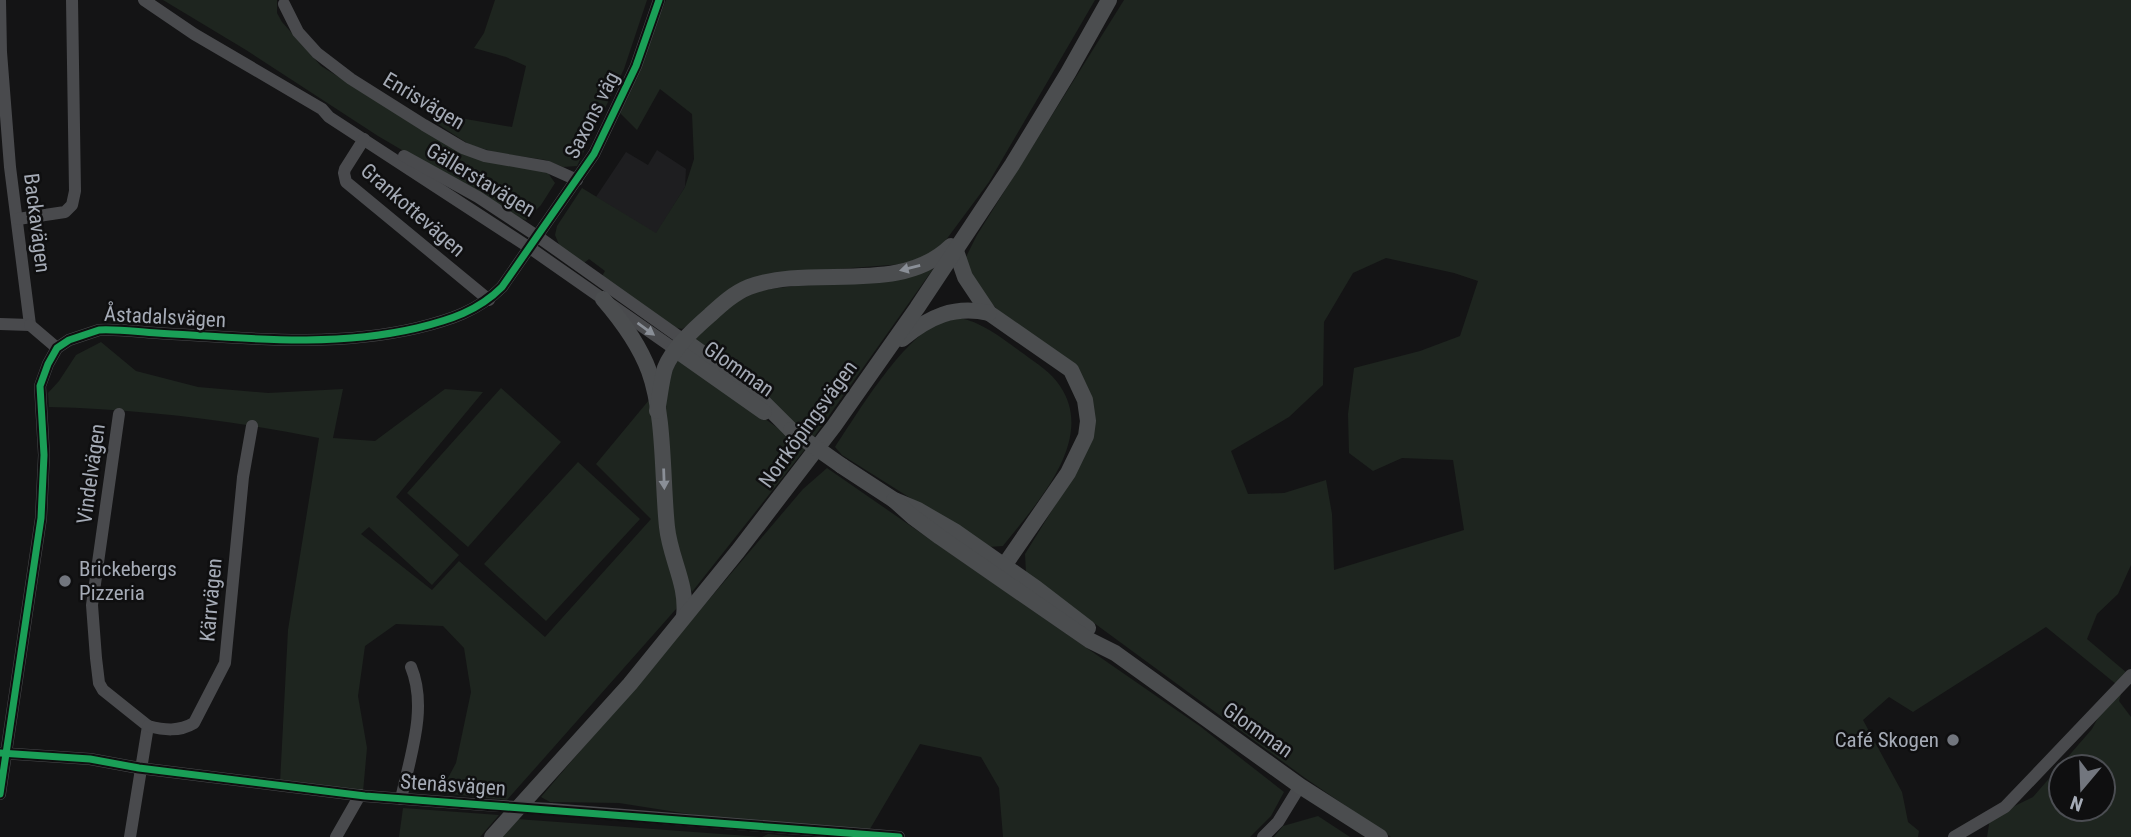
<svg xmlns="http://www.w3.org/2000/svg" width="2131" height="837" font-family="'Roboto Condensed',sans-serif">
  <style>
    .built { fill: #1e1e20 }
    .green { fill: #1e251f; fill-rule: evenodd }
    .lines { fill: none; stroke-linecap: round; stroke-linejoin: round }
    .minor { stroke: #494a4d; stroke-width: 12 }
    .major { stroke: #4b4d4f; stroke-width: 16 }
    .minor-bridge { stroke: #494a4d; stroke-width: 12 }
    .major-bridge { stroke: #4b4d4f; stroke-width: 16 }
    .cycleway-casing { stroke: #0f0f10; stroke-width: 11 }
    .cycleway { stroke: #1a9f57; stroke-width: 7 }
    .oneway { fill: #8a8f97 }
    .oneway2 { fill: #898e96 }
    .poi-dot { fill: #72767e; stroke: #0f0f10; stroke-width: 2.5 }
    .labels { text-anchor: middle; stroke-width: 5; stroke-linejoin: round; paint-order: stroke }
    .street-label { font-size: 21px; fill: #a5abb6; stroke: #0f0f10 }
    .poi-label { font-size: 21px; fill: #a5abb6; stroke: #0f0f10; text-anchor: start }
  </style>
  <rect width="100%" height="100%" fill="#141415"/>
  <!-- built -->
  <path class="built" d="M657 150 686 169 685 187 656 234 596 197 626 152 648 165Z"/>
  <!-- green -->
  <g class="green">
    <path d="M163 0H277V13L282 22 321 66 458 151 548 173 555 183 541 205 526 220 516 217 378 136 246 50Z"/>
    <path d="M495 0H647L624 69 577 166 563 167 546 160 498 153 470 145 433 121 437 114 512 127 526 66 506 57 474 48 484 33Z"/>
    <path d="M666 0H1095L989 182 943 244 931 254 903 264 774 274 682 329 669 326 602 276 605 271 589 259 584 263 560 247 555 235 557 226 582 188 656 233 685 187 694 159 692 114 660 89 637 130 620 113Z"/>
    <path d="M1124 0H2131V565L2118 594 2097 614 2087 639 2127 673 2119 701 2131 717V837H1987L1990 818 2033 797 2092 729 2116 684 2046 627 1913 712 1889 697 1863 720 1902 792 1908 822 1919 831 1918 837H1391L1305 778 1026 573 1025 554 1083 460 1092 423 1086 384 1000 312 974 286 964 261 977 235ZM1386 258 1454 273 1478 281 1460 336 1420 351 1354 368 1348 414 1349 453 1373 471 1402 458 1453 460 1464 530 1334 570 1332 514 1326 480 1284 493 1248 494 1231 451 1289 417 1323 385 1324 322 1353 273ZM2061 767H2103V809H2061Z"/>
    <path d="M933 269 814 437 792 422 692 342 695 336 734 303 761 290Z"/>
    <path d="M959 318C983 322 1004 340 1024 354 1037 364 1051 372 1060 386 1097 440 1035 505 1003 546L988 547 842 455 835 447C857 414 902 339 938 324 944 321 952 320 959 318Z"/>
    <path d="M101 342 136 371 198 387 268 393 343 389 333 438 375 441 445 389 483 392 396 497 459 555 432 585 369 527 361 534 432 590 459 561 545 637 651 519 596 464 654 394 684 600 507 800 440 793 456 763 471 692 464 648 443 626 396 624 365 646 358 696 367 748 363 792 280 783 288 630 319 438C229 420 140 409 49 407L48 393 59 381 76 355Z"/>
    <path d="M679 358 806 448 692 592 675 552 665 404 667 380Z"/>
    <path d="M501 388 561 442 468 547 407 493Z"/>
    <path d="M578 462 640 519 546 621 484 564Z"/>
    <path d="M827 468 1201 727 1284 792 1271 816 1250 837H1003L999 788 981 757 920 744 870 829 714 818 619 803 550 802 541 797 803 489Z"/>
    <path d="M403 808 499 815 480 837H399Z"/>
    <path d="M1318 816 1350 837H1274L1283 826Z"/>
    <path d="M517 819 762 837 768 834 797 837H501Z"/>
  </g>
  <g class="lines">
    <!-- minor -->
    <g class="minor">
      <path d="M0 0 1 52 10 167 30 325"/>
      <path d="M144 0 194 34 322 109 329 117 530 248 676 350"/>
      <path d="M284 4 298 32 317 53 351 79 424 125 463 148 485 156 548 167 577 180"/>
      <path d="M364 139 345 169 344 173 346 182 489 300"/>
      <path d="M404 156 478 197 537 236 685 341"/>
      <path d="M18 219 65 212 72 205 75 191 72 0"/>
      <path d="M0 324 30 325"/>
      <path d="M30 325 57 348"/>
      <path d="M119 414 92 605 96 658 99 683 103 690 148 726 130 837"/>
      <path d="M148 726C164 730 179 732 194 723L225 663 243 477 252 426"/>
      <path d="M0 753 90 759 139 768 365 796 484 805"/>
      <path d="M0 794 41 518 44 455 40 386 48 364 57 348 69 340 99 330C119 329 138 332 157 333 244 338 332 348 417 328 450 320 478 311 502 287L594 154 636 66 659 0"/>
      <path d="M401 799C410 756 428 708 411 667"/>
      <path d="M550 809 899 837"/>
      <path d="M336 837 360 795"/>
      <path d="M1263 837 1278 822 1300 786"/>
      <path d="M1954 837 2005 807 2131 675"/>
    </g>
    <!-- major -->
    <g class="major">
      <path d="M955 248 965 277 989 313 1071 370 1085 400 1088 421 1086 436 1068 473 997 576"/>
      <path d="M603 299C622 321 639 344 649 371 665 415 662 480 667 527 670 558 688 585 684 616"/>
      <path d="M902 339C929 317 954 305 989 313"/>
      <path d="M685 341 745 384 791 430"/>
      <path d="M676 350 764 412"/>
      <path d="M657 411C660 397 661 382 665 368 673 348 694 329 710 315 722 304 734 293 749 287 813 263 898 297 951 246"/>
      <path d="M842 466 894 500 918 510 956 532 1036 588 1088 628"/>
      <path d="M894 500 913 517 940 537 1089 640 1115 653 1300 786 1380 837"/>
      <path d="M492 837 630 684 738 551 834 426 917 308 1012 165 1068 73 1109 0"/>
    </g>
    <!-- minor-bridge -->
    <path class="minor-bridge" d="M484 805 550 809"/>
    <!-- major-bridge -->
    <path class="major-bridge" d="M791 430 842 466"/>
    <!-- cycleway casing -->
    <g class="cycleway-casing">
      <g id="cycleway">
        <path d="M0 753 90 759 139 768 365 796 899 837"/>
        <path d="M0 794 41 518 44 455 40 386 48 364 57 348 69 340 99 330C119 329 138 332 157 333 244 338 332 348 417 328 450 320 478 311 502 287L594 154 636 66 659 0"/>
      </g>
    </g>
    <!-- cycleway -->
    <use href="#cycleway" class="cycleway"/>
  </g>
  <!-- one-way arrows -->
  <defs><path id="oneway-solid" d="M-6-.8H1V-3.2L6.5 0L1 3.2V.8H-6Z" transform="scale(1.75)"/></defs>
  <g class="oneway">
    <use href="#oneway-solid" transform="translate(910 268) rotate(166)"/>
    <use href="#oneway-solid" transform="translate(664 479) rotate(88)"/>
  </g>
  <use class="oneway2" href="#oneway-solid" transform="translate(646 329) rotate(36)"/>
  <!-- markers -->
  <g class="poi-dot">
    <circle cx="65" cy="581" r="7"/>
    <circle cx="1953" cy="740" r="7"/>
  </g>
  <g class="labels">
    <!-- street labels -->
    <g class="street-label">
      <text transform="translate(424 101) rotate(31)" y="7">Enrisvägen</text>
      <text transform="translate(592 115) rotate(-63)" y="7">Saxons väg</text>
      <text transform="translate(481 180) rotate(31)" y="7">Gällerstavägen</text>
      <text transform="translate(413 210) rotate(41)" y="7">Grankottevägen</text>
      <text transform="translate(37 223) rotate(83)" y="7">Backavägen</text>
      <text transform="translate(165 317) rotate(3)" y="7">Åstadalsvägen</text>
      <text transform="translate(739 369) rotate(35)" y="7">Glomman</text>
      <text transform="translate(808 424) rotate(-54)" y="7">Norrköpingsvägen</text>
      <text transform="translate(91 474) rotate(-82)" y="7">Vindelvägen</text>
      <text transform="translate(211 600) rotate(-85)" y="7">Kärrvägen</text>
      <text transform="translate(1258 730) rotate(35)" y="7">Glomman</text>
      <text transform="translate(453 785) rotate(4)" y="7">Stenåsvägen</text>
    </g>
    <!-- poi labels -->
    <g class="poi-label">
      <text x="79" y="576">Brickebergs<tspan x="79" dy="24">Pizzeria</tspan></text>
      <text x="1939" y="747" text-anchor="end">Café Skogen</text>
    </g>
  </g>
  <!-- north arrow -->
  <g transform="translate(2082 788) rotate(199)"><circle r="33" fill="#0f0f10" stroke="#4b4d52" stroke-width="2"/>
  <path d="M0-5L12 26L0 18L-12 26Z" fill="#72767e"/>
  <text y="-10" font-size="19" font-weight="bold" text-anchor="middle" fill="#a5abb6">N</text>
  </g>
</svg>
